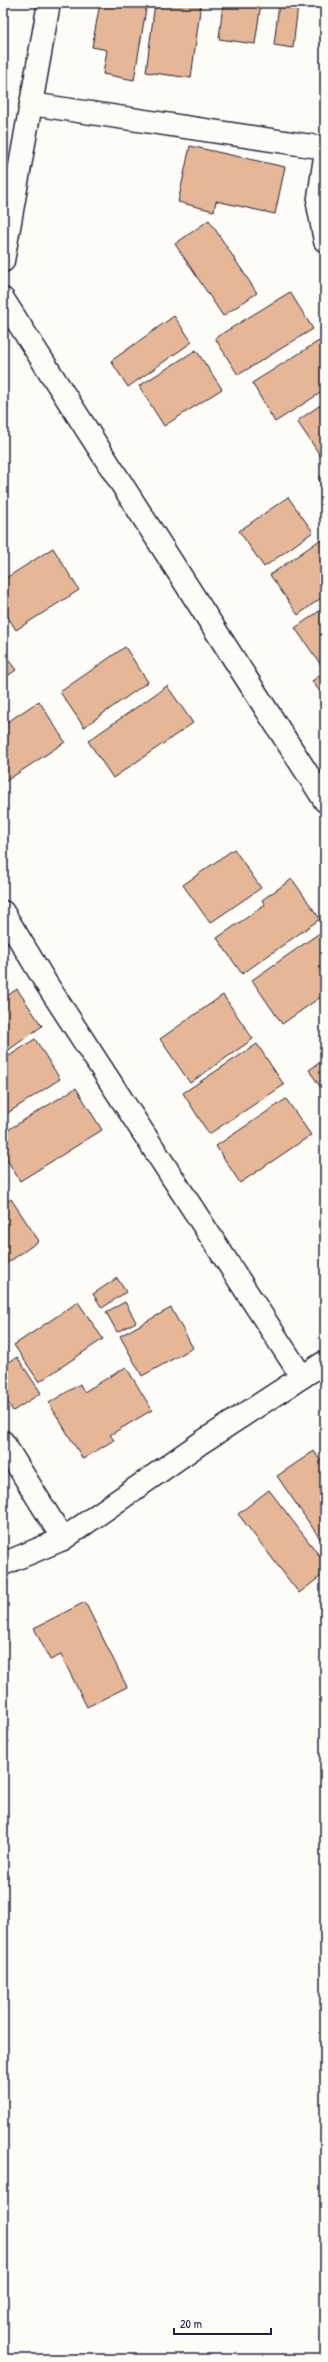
<svg xmlns="http://www.w3.org/2000/svg" width="328" height="2362" font-family="'Patrick Hand',sans-serif">
  <style>
    .building { fill: #e6b796; stroke: #22223b }
    .lines { fill: none; stroke-linecap: round; stroke-linejoin: round }
    .minor-casing { stroke: #22223b; stroke-width: 25 }
    .minor { stroke: #fdfcf7; stroke-width: 22 }
  </style>
  <rect width="100%" height="100%" fill="#fdfcf7"/>
  <filter id="ink" filterUnits="userSpaceOnUse"><feTurbulence type="fractalNoise" baseFrequency=".025" numOctaves="2"/><feDisplacementMap in="SourceGraphic" scale="8" xChannelSelector="R" yChannelSelector="G"/><feConvolveMatrix kernelMatrix="1 2 1 2 8 2 1 2 1" color-interpolation-filters="sRGB"/></filter>
  <g filter="url(#ink)">
    <!-- building -->
    <g class="building">
      <path d="M100 3H147L134 80 103 74 107 50 92 47Z"/>
      <path d="M155 3H201L191 78 146 72Z"/>
      <path d="M223 3H261L255 44 219 39Z"/>
      <path d="M279 3 298 5 293 48 274 45Z"/>
      <path d="M190 146 285 167 275 214 216 201 214 211 178 202Z"/>
      <path d="M209 220 257 293 223 316 175 244Z"/>
      <path d="M290 292 313 329 238 375 215 338Z"/>
      <path d="M174 316 192 342 128 387 111 361Z"/>
      <path d="M319 341 325 351V390L275 422 252 383Z"/>
      <path d="M196 350 222 389 164 426 139 386Z"/>
      <path d="M325 402V456L322 458 297 421Z"/>
      <path d="M325 474V490L318 478Z"/>
      <path d="M288 497 313 532 264 567 239 531Z"/>
      <path d="M320 540 325 547V595L298 615 270 575Z"/>
      <path d="M53 548 79 590 16 630 3 609V580Z"/>
      <path d="M325 607V662L321 665 295 628Z"/>
      <path d="M125 647 148 682 84 727 60 692Z"/>
      <path d="M3 653 16 670 3 679Z"/>
      <path d="M325 672V698L312 681Z"/>
      <path d="M167 686 193 723 113 778 88 741Z"/>
      <path d="M39 701 65 742 3 783V725Z"/>
      <path d="M234 849 261 888 210 923 183 885Z"/>
      <path d="M292 879 320 919 242 974 217 938 265 905 262 900Z"/>
      <path d="M324 930 325 994 282 1024 252 980Z"/>
      <path d="M17 989 42 1026 3 1054V999Z"/>
      <path d="M223 995 253 1039 190 1083 160 1039Z"/>
      <path d="M35 1039 60 1079 3 1116V1060Z"/>
      <path d="M257 1044 284 1085 209 1134 183 1093Z"/>
      <path d="M325 1059V1094L309 1070Z"/>
      <path d="M76 1088 102 1130 20 1181 3 1153V1133Z"/>
      <path d="M286 1099 311 1135 240 1183 216 1146Z"/>
      <path d="M11 1199 39 1241 3 1266V1205Z"/>
      <path d="M117 1278 126 1292 102 1308 93 1294Z"/>
      <path d="M78 1302 103 1339 39 1382 14 1345Z"/>
      <path d="M125 1302 136 1322 117 1332 106 1312Z"/>
      <path d="M171 1308 193 1348 142 1376 120 1336Z"/>
      <path d="M3 1342 7 1348 3 1350Z"/>
      <path d="M17 1357 41 1393 13 1411 3 1395V1366Z"/>
      <path d="M126 1367 152 1410 110 1435 114 1440 83 1459 49 1403 80 1384 84 1392Z"/>
      <path d="M314 1451 325 1468V1546L277 1476Z"/>
      <path d="M269 1490 325 1563V1573L299 1593 238 1514Z"/>
      <path d="M85 1602 127 1687 87 1707 61 1655 50 1660 34 1628Z"/>
    </g>
    <g class="lines">
      <!-- minor casing -->
      <g class="minor-casing">
        <g id="minor">
          <path d="M31 104 325 148"/>
          <path d="M325 157 318 204 325 241"/>
          <path d="M3 261 49 3"/>
          <path d="M3 299 325 801"/>
          <path d="M3 912 46 983 302 1377"/>
          <path d="M3 1442 63 1539"/>
          <path d="M3 1564 63 1539 202 1442 325 1362"/>
        </g>
      </g>
      <!-- minor -->
      <use href="#minor" class="minor"/>
    </g>
  </g>
  <!-- margin -->
  <rect width="328" height="2362" fill="none" stroke="#fdfcf7" stroke-width="16"/>
  <rect x="8" y="8" width="312" height="2346" fill="none" stroke="#22223b" stroke-width="1.5" filter="url(#ink)"/>
  <!-- scale -->
  <path d="M174 2328v6h97v-6" fill="none" stroke="#22223b" stroke-width="2"/>
  <text x="180" y="2328" font-size="12" fill="#22223b" stroke="#fdfcf7" stroke-width="3" paint-order="stroke">20 m</text>
</svg>
